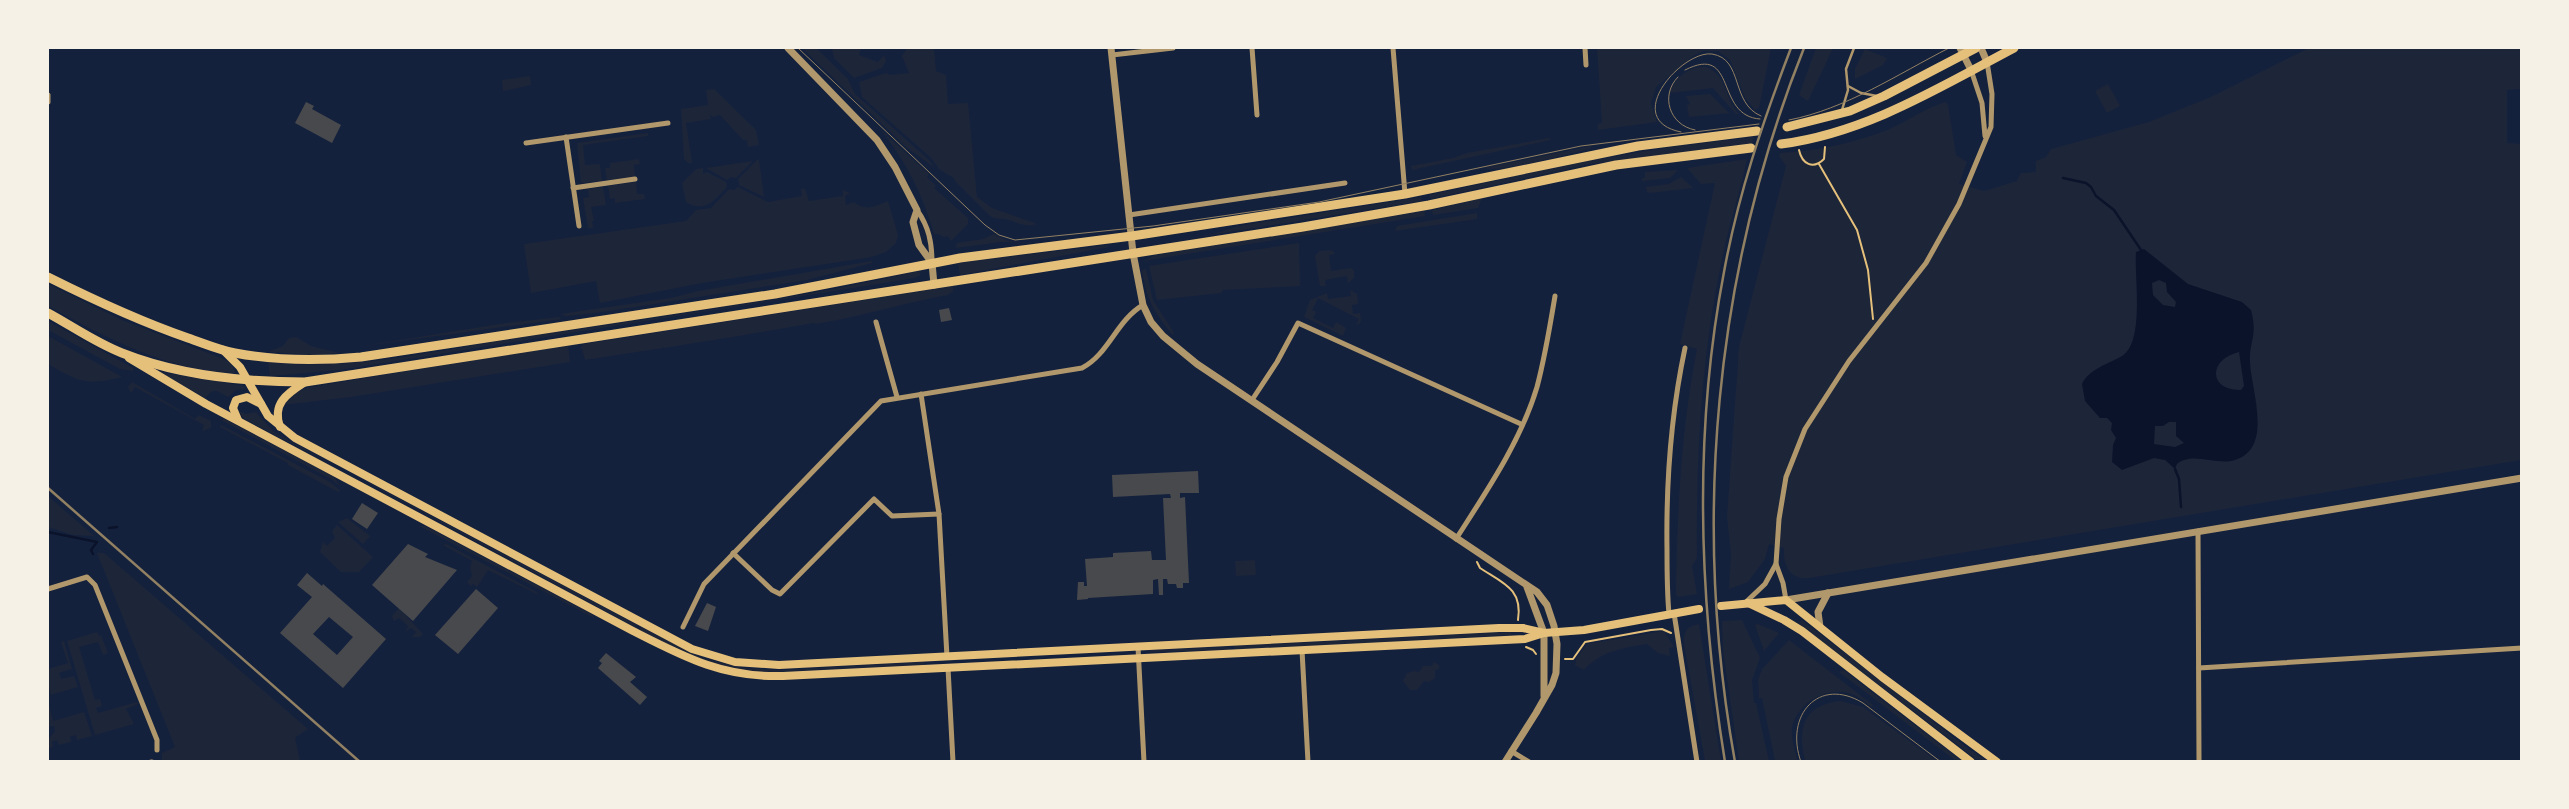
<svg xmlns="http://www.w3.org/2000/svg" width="2569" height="809" font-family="Jost,sans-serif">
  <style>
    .green { fill: #1d2539 }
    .water { fill: #0b132b; fill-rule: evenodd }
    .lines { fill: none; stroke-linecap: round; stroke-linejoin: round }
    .stream { stroke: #0b132b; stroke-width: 2.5 }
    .building { fill: #48494c; fill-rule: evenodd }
    .path { stroke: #e5c07b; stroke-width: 2 }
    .service { stroke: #b1986c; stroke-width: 2.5 }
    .minor { stroke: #b1986c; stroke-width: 5 }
    .tertiary { stroke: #b1986c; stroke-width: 7 }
    .secondary { stroke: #e5c07b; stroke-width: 8 }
    .primary { stroke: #e5c07b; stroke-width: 9 }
    .tram { stroke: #918062; stroke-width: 1 }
    .rail { stroke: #918062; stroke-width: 2.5 }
  </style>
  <rect width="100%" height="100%" fill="#14213d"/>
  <!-- green -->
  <g class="green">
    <path d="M802 48H816L848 79 855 94 929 160 935 168 906 147Z"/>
    <path d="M832 48H861L859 55 878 62 884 55 886 61 882 68 854 78 834 58Z"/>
    <path d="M907 48H934L936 71 946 75 948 104 968 103 977 197 992 208 1037 224C1023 228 1018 222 1005 219 999 218 995 220 990 216L954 180 955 179 939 169 931 158 862 97 859 82 886 73 890 75 909 73 902 56Z"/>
    <path d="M1597 48H1771L1759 108 1755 110 1745 98 1730 60 1718 51H1703L1693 56 1656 87 1651 103 1657 122 1598 130V124L1602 123Z"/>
    <path d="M1816 48H1833L1808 101 1799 95Z"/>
    <path d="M2309 48H2521V89L2507 90V143L2522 144 2521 460 1809 578C1789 580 1783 565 1784 548L1769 544 1765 559 1748 582 1729 589 1731 554 1727 517 1739 347 1786 166 1779 156 1780 153C1815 151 1849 144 1882 132 1904 124 1924 108 1946 102L1948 105 1956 155 1967 162 1959 184 1984 191 2017 181 2021 173 2036 172V161L2046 157 2051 149 2149 122 2213 96Z"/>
    <path d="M1865 49 1887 58 1883 65 1855 79V69Z"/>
    <path d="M1706 67C1728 75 1724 99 1739 114H1736L1713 88 1670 93C1675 77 1689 66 1706 67Z"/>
    <path d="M530 76 531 85 503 91 502 80Z"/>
    <path d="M2108 84 2120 106 2107 113 2095 91Z"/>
    <path d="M714 89 756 130 759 145 748 147 747 140H743L720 115 713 117 710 114 711 119 686 123 692 163H688L684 159 681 109 708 105 706 90Z"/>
    <path d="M1710 94 1729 113 1689 117 1687 105 1690 104 1686 96Z"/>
    <path d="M880 129 929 174 927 177 936 186 934 188 968 218V224L951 241 948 236 944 237 938 234H934C923 195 906 161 880 129Z"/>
    <path d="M648 133V136L583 145 585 165 600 164 602 181 581 183 577 143Z"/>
    <path d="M1754 137 1752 143 1591 164 1430 199 1429 195 1587 161 1671 147Z"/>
    <path d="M1549 138 1550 140 1412 170 1411 166 1453 158 1467 153Z"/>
    <path d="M1592 146 1590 149C1567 154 1500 173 1484 168Z"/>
    <path d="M639 159 640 164 634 165 635 177 607 180 605 168H610V163Z"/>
    <path d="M758 159 759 160 764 197 739 185 738 179Z"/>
    <path d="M1747 159C1740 193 1729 225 1722 259 1701 357 1696 458 1697 558L1692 566 1697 594 1679 597 1676 595C1677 512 1681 430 1697 349L1680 344 1715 183 1701 184 1687 168Z"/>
    <path d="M753 161 736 178 731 177 727 180 706 168Z"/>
    <path d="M703 168V174L707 172 726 182 727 187C715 200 704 214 686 202L682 183 696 169Z"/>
    <path d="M1678 170 1670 178 1642 181V178H1645V172Z"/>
    <path d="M1681 177 1693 188 1650 193 1647 192 1646 187 1669 184Z"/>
    <path d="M636 182 637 194H644L645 199 615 203V198L610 199 608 186Z"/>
    <path d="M603 187 606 205 591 207 594 221H592L593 228H588L583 198 589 197 588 189Z"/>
    <path d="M738 187 768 202 802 196 801 189H805L809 201 843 196V190L850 193 845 196 846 205 854 202C865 212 876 206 888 201L898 235 896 243 886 252 872 257 702 283 600 303 596 281 531 293 524 244 686 221 696 210 711 208 729 189 734 190Z"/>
    <path d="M1421 197 1422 201 1150 245 1213 234 1238 226Z"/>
    <path d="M1482 198 1478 208 1433 215 1432 210Z"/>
    <path d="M1424 211 1425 216 1143 261 1155 255Z"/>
    <path d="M1477 213V219L1395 231 1397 226Z"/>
    <path d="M994 234 1008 241 1036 243 1001 242 956 248 957 243 983 239Z"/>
    <path d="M1299 243 1300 286 1223 290 1221 293 1157 300 1149 266Z"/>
    <path d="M1108 245 1109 247 960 275 958 263Z"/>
    <path d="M1332 250 1335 254 1329 255 1331 271 1351 268 1354 271V278L1348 283 1347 276 1325 280 1326 286H1320L1315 256 1319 251Z"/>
    <path d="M872 261V263L807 280 603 312 566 316 560 314 671 298 698 291Z"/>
    <path d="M1146 269 1153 300 1174 333 1173 335C1155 314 1146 299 1142 270Z"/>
    <path d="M919 271 921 275 915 278 340 370 270 376 268 362C353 372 439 350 523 337 655 318 789 301 919 271Z"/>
    <path d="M48 284 122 320 224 359 231 364 236 373C169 372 105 337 48 306Z"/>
    <path d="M953 286V291L948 295C899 304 861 317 815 324L814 323 727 338 726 336V338L664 348 663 346V348L585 360 582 349 580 348 584 344Z"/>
    <path d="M1350 290 1357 294 1358 304 1352 305 1353 314 1360 313 1361 321 1359 324 1356 325 1359 319 1318 298 1312 310 1316 312 1313 318 1333 328 1336 322 1346 328 1343 336 1304 317 1310 300 1327 293 1328 299 1351 296Z"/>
    <path d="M559 317 562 319 357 347 506 323Z"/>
    <path d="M48 321 133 368V371L120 369 48 330Z"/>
    <path d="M48 336 113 372 122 377C86 386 79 382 48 364Z"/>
    <path d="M296 337 311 346 339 353 314 355 268 352 283 346 289 338Z"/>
    <path d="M568 346 570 362 351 397 282 405 292 394 306 388 490 357Z"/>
    <path d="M160 372 244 386 246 389 236 390 228 397 217 391H212L205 398Z"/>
    <path d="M132 382 195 419 199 415 211 421V428L202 431 204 425 135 387 131 393 128 387Z"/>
    <path d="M239 411 246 414 256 412 274 432 339 468 244 419Z"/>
    <path d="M225 419 334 477 341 487 331 479 221 420Z"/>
    <path d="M221 425 330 482 341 491 338 492 288 465V463L220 427Z"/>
    <path d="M357 477H358L637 625 635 627Z"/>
    <path d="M48 496 94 536 73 535 48 527Z"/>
    <path d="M347 518 370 536 363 544 338 522Z"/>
    <path d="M337 525 373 557 359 572H341L320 552 323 542 327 546 335 538 332 531Z"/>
    <path d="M419 526H425L593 615 594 618Z"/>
    <path d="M446 544 538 593 537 594 488 570 477 587 473 584 471 586 467 582 472 576 470 567 472 561 443 545Z"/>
    <path d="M97 553H104L308 729 295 738 300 761H162V753L175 747Z"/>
    <path d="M1255 560 1256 575 1236 576 1235 561Z"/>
    <path d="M399 608 423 634 420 637H412L416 632 411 628 405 632 408 626 399 618 394 621 392 616Z"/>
    <path d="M1742 620 1760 658 1752 680 1754 703H1756L1769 761H1739L1723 650 1722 621Z"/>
    <path d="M1802 620 1970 750 1987 761 1976 759 1798 623Z"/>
    <path d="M1699 624 1721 761H1705L1684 644C1683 632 1687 626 1699 624Z"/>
    <path d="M1758 624 1779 633 1764 651 1755 625Z"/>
    <path d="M641 627 702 658 743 668 781 670 924 662V665L774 672C724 672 683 652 640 630Z"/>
    <path d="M1664 631 1674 647 1669 648 1670 656 1658 653 1647 644C1623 648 1601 651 1584 670L1575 665 1577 657 1587 644Z"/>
    <path d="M97 632 99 636 101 635 108 653 103 655 98 642 79 647 95 700 100 699 102 706 96 708 98 713 137 702 138 704 126 709 134 724 95 735 67 641Z"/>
    <path d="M1511 632V635L1235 650 1234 646Z"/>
    <path d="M1789 640 1873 705 1872 707C1867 704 1862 699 1856 696 1832 683 1797 701 1792 728 1791 739 1795 751 1798 761H1775L1762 698H1759L1758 680 1762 669Z"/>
    <path d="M64 641 72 669 59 673 61 679 74 676 78 687 51 695 48 685V669L68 663 61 642Z"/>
    <path d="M1230 647V650L1147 652 1149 650Z"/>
    <path d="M1434 662 1439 665V669L1435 670V678L1429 682 1424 681 1417 690H1410L1403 681 1407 673 1414 671 1419 672 1423 666H1432Z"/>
    <path d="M1844 670 1860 683 1962 761H1956L1839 672Z"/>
    <path d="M48 700 53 721 84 712 92 736 77 740 76 735 70 737 71 742 59 745 57 740 52 742 53 747 48 748V740L55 731 54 726 48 727Z"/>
    <path d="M1841 701 1863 707 1937 761H1805C1797 729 1803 704 1841 701Z"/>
  </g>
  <!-- water -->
  <path class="water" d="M2144 249 2188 284 2242 302 2251 310C2258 336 2249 341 2250 362 2251 390 2274 448 2235 460 2216 466 2192 451 2177 464L2175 469 2165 460 2154 458 2122 470 2112 462 2113 445 2116 438 2111 430 2112 423 2107 418H2100L2085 401 2082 384C2089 369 2108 364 2122 356 2145 342 2134 276 2136 252ZM2159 280 2166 283 2167 292 2176 302 2175 307 2163 305 2153 295 2152 283ZM2239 352 2244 386 2241 390C2209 391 2207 360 2239 352ZM2169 422H2176V436L2184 443 2175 447 2154 444 2155 426H2163Z"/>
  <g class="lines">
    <!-- stream -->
    <g class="stream">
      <path d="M2063 178 2086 183 2091 187 2096 196 2114 210 2141 250"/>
      <path d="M2175 469 2179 479 2181 507"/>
      <path d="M109 528 117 527"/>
      <path d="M48 532 97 542 91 550 93 554"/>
    </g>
  </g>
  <!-- building -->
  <g class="building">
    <path d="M306 102 314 106 312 109 341 125 332 143 295 123Z"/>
    <path d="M949 308 952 320 941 322 939 310Z"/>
    <path d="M1198 471 1199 493H1180V498L1185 497 1189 583H1183V588H1177L1176 584H1168L1167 579H1163V595H1159L1158 579 1153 580V594L1088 598V599L1077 600 1078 582H1084V586H1087L1085 559 1113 557V553L1151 551 1152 560H1166L1163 498H1171L1170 494 1113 497 1112 475Z"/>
    <path d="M362 503 378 513 367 529 352 519Z"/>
    <path d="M408 544 428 554 425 557 457 570 413 621 372 585Z"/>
    <path d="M307 573 322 586 323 584 386 639 343 688 280 633 312 597 297 585ZM329 617 353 637 337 655 313 634Z"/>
    <path d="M476 589 498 608 458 654 435 635Z"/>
    <path d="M707 603 716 607 708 631 695 626Z"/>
    <path d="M606 653 636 677 630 682 647 697 640 705 598 668 602 663 599 661Z"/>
  </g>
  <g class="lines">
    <!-- path -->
    <g class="path">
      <path d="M1799 150C1802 164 1813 170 1824 159L1825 147"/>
      <path d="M1819 164 1857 230 1868 270 1873 319"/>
      <path d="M1477 562 1480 568C1503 583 1523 589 1518 620"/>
      <path d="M1526 647 1533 650 1536 654"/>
      <path d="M1565 659H1573L1585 642 1651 630 1662 629 1671 633"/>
    </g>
    <!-- service -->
    <g class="service">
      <path d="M1848 86 1861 93 1877 96"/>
      <path d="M1842 110 1848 90 1846 69 1854 48"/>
    </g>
    <!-- minor -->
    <g class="minor">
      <path d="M1252 48 1257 115"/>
      <path d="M1393 48 1405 194"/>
      <path d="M1585 48 1586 65"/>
      <path d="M1112 55 1173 48"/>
      <path d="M1971 70 1982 103 1985 136"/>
      <path d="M48 95V102"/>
      <path d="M566 137 579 226"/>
      <path d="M526 143 668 123"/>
      <path d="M573 188 635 179"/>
      <path d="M917 210C929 227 932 243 932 263"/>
      <path d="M1129 215 1345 183"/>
      <path d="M876 322 897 397"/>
      <path d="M921 394 939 514 947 657"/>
      <path d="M1252 400 1277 362 1298 323 1521 424"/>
      <path d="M2198 531 2199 762"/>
      <path d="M1456 539C1486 492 1521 441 1537 387 1545 357 1550 326 1555 296"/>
      <path d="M733 553 772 590 780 594 874 499 892 516 939 514"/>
      <path d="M1776 564 1783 583 1786 600"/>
      <path d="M48 589 87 577 95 585 157 740V750"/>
      <path d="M1746 602 1765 584 1776 564 1779 519 1786 477 1805 429 1849 361 1926 263 1959 204 1991 127 1992 94 1987 62"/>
      <path d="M1674 613 1697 762"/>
      <path d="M1669 614C1667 593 1667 571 1667 549 1666 481 1671 414 1685 348"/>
      <path d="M683 627 704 584 881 401 1082 368C1109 354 1116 321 1143 305"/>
      <path d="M1138 647 1144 762"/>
      <path d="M1302 650 1308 762"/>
      <path d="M948 668 953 762"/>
      <path d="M2199 668 2522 648"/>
      <path d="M1511 751 1529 762"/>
      <path d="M151 762H152"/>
    </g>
    <!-- tertiary -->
    <g class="tertiary">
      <path d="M788 48 877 140 895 167 917 210 913 222 919 245 932 263 934 285"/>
      <path d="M1111 48 1133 253 1143 305 1151 322 1163 336 1197 364 1537 592 1547 605 1554 626 1557 644 1556 673 1552 685 1536 713 1505 762"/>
      <path d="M1960 48 1971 70"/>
      <path d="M1981 48 1987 62"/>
      <path d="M1527 587 1544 633V696"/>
      <path d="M1786 600 2522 478"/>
      <path d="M1820 627 1818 612 1828 593"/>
    </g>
    <!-- secondary -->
    <g class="secondary">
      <path d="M223 350 240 367 268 416 295 438 692 649 735 662 779 665 1499 628H1523L1544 633"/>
      <path d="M129 358 206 404 633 631C684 657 723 678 783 676L1525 639 1544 633 1584 630 1699 609"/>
      <path d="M238 420 233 408 236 400 247 397 261 404"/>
      <path d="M280 427C272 404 286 394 305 382"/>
      <path d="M1748 603 1784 620 1802 631 1971 762"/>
      <path d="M1721 606 1786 600 1882 677 1997 762"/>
    </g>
    <!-- primary -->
    <g class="primary">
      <path d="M1787 127 1850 111 1884 96 1976 48"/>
      <path d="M1781 144C1866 133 1940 87 2014 48"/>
      <path d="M48 277C94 300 139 321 188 338 203 343 219 350 235 353 277 361 319 361 361 357L775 294 960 258 1132 236 1405 194 1638 146 1757 131"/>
      <path d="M48 313C72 326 96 343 122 353 180 376 243 382 305 382L1303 227 1429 205 1616 165 1751 148"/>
    </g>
    <!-- tram -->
    <g class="tram">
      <path d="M798 48 985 225 999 235 1015 240 1153 226 1319 202 1581 146 1759 124"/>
      <path d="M1685 70C1738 43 1714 116 1760 119"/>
      <path d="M1678 77C1660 95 1669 125 1695 130"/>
      <path d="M1789 120C1846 109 1898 74 1949 48"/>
      <path d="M1681 132C1620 120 1682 50 1712 54 1744 59 1730 103 1761 116"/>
      <path d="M1801 762C1784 715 1819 676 1863 703L1941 762"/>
    </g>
    <!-- rail -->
    <g class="rail">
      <path d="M48 488 360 762"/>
      <path d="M1725 762C1699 601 1693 433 1724 272 1738 195 1763 121 1791 48"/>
      <path d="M1735 762C1692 523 1714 273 1804 48"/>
    </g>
  </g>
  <!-- border -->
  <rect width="2569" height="809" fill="none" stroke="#f6f1e7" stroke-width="98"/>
</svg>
